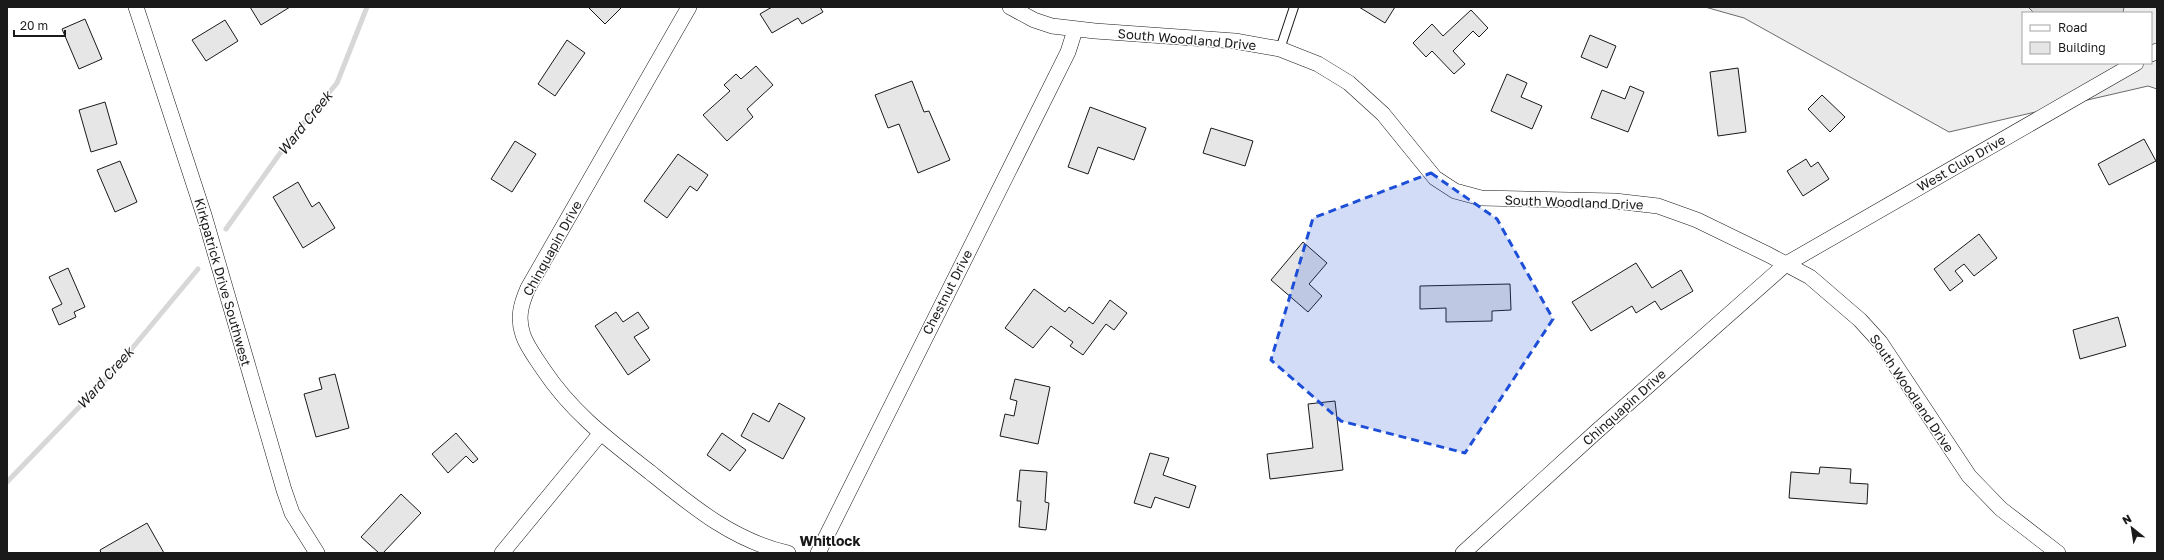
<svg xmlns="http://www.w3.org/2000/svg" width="2164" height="560" font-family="'Golos Text',sans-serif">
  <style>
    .built { fill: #ededed; stroke: #6a6a6a; fill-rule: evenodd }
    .water { fill: #d7d7d7; stroke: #6a6a6a }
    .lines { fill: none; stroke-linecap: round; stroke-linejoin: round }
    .stream { stroke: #d7d7d7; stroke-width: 5 }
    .building { fill: #e6e6e6; stroke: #1a1a1a }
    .service-casing { stroke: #1a1a1a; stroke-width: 10 }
    .minor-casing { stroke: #1a1a1a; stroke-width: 16 }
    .service { stroke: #fff; stroke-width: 8 }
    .minor { stroke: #fff; stroke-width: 15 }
    .marked { fill: #1d4ed8; fill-opacity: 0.2; stroke: #1d4ed8; stroke-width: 3; stroke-dasharray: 8 5; stroke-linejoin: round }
    .labels { text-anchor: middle; stroke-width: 3; stroke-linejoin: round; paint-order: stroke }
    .street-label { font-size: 13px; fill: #1a1a1a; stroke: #fff }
    .water-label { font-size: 14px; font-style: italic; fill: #1a1a1a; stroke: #fff }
    .neighbourhood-label { font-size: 14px; font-weight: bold; fill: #1a1a1a; stroke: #fff }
  </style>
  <rect width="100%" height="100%" fill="#fff"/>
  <!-- built -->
  <path class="built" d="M1705 7H2157V89L2148 86 1949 132 1744 18ZM2023 13H2151V63H2023Z"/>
  <!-- water -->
  <path class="water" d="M2028 7H2124L2123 13H2034Z"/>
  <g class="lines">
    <!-- stream -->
    <g class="stream">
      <path d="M226 229 291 138 337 83 367 7"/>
      <path d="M7 482 110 375 198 269"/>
    </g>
  </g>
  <!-- building -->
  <g class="building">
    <path d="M250 7H290L261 25Z"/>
    <path d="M588 7H622L605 24Z"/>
    <path d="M772 7H820L823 12 802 24 798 18 772 33 760 14Z"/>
    <path d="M1359 7H1395L1385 23Z"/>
    <path d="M1471 10 1488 28 1479 37 1473 31 1453 51 1465 64 1454 74 1432 51 1426 57 1413 43 1432 24 1443 36Z"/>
    <path d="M85 19 102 59 79 69 62 29Z"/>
    <path d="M225 20 238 41 206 61 192 40Z"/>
    <path d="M1590 35 1616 46 1607 68 1581 57Z"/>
    <path d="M567 40 585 53 555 96 538 84Z"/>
    <path d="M756 66 773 85 747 109 753 117 727 141 703 115 730 91 724 85 736 74 741 79Z"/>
    <path d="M1738 68 1746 132 1718 136 1710 72Z"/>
    <path d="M1507 74 1527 83 1521 97 1542 106 1532 129 1491 111Z"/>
    <path d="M912 81 924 112 929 111 950 160 918 173 899 124 888 128 875 95Z"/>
    <path d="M1630 86 1644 92 1628 132 1591 118 1602 90 1625 99Z"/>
    <path d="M1822 95 1845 117 1830 132 1808 109Z"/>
    <path d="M105 102 117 144 91 152 79 110Z"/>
    <path d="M1090 107 1146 128 1134 160 1098 147 1088 174 1068 167Z"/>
    <path d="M1211 128 1253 141 1245 166 1203 153Z"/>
    <path d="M2144 139 2156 161 2109 185 2098 164Z"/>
    <path d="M515 141 536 154 512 192 491 179Z"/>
    <path d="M678 154 708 175 697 191 690 186 667 218 644 201Z"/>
    <path d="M1806 159 1811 167 1818 162 1829 179 1803 196 1787 171Z"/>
    <path d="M120 161 137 202 115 212 97 170Z"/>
    <path d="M298 182 312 207 319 202 335 228 303 248 273 197Z"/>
    <path d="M1979 234 1997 258 1974 276 1964 264 1955 271 1963 281 1950 291 1934 269Z"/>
    <path d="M1303 242 1327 263 1309 284 1322 296 1308 312 1271 280Z"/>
    <path d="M1636 263 1652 288 1681 270 1693 291 1661 310 1655 301 1636 313 1632 306 1591 331 1572 302Z"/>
    <path d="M68 268 85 307 74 312 76 317 59 325 52 309 62 304 49 277Z"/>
    <path d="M1510 284 1511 310 1492 311V321L1446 322V308L1420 309V286Z"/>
    <path d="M1034 289 1065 312 1069 307 1093 324 1110 300 1127 313 1114 330 1106 324 1083 355 1070 346 1073 342 1051 326 1033 348 1005 328Z"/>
    <path d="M616 312 623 322 638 312 649 328 634 337 650 360 628 375 595 326Z"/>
    <path d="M2118 317 2126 346 2080 359 2073 330Z"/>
    <path d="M335 374 349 428 316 437 304 394 322 389 319 378Z"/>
    <path d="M1015 379 1050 387 1038 444 1000 436 1005 414 1014 416 1017 401 1010 399Z"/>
    <path d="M1335 401 1343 470 1270 479 1267 454 1313 448 1308 404Z"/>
    <path d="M779 403 805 418 783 459 741 436 753 413 769 422Z"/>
    <path d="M456 433 478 459 473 463 466 456 448 473 432 454Z"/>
    <path d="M722 433 746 450 730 471 707 455Z"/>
    <path d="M1150 453 1169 458 1163 475 1196 486 1189 508 1155 497 1151 508 1134 503Z"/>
    <path d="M1820 467 1851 469 1850 483 1868 484 1867 504 1789 498 1791 472 1819 474Z"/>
    <path d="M1020 470 1047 472 1045 502 1049 503 1046 530 1019 527 1021 501H1017Z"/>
    <path d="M401 494 421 513 383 553H379L361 537Z"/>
    <path d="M147 523 164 553H101L100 550Z"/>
  </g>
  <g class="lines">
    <!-- service casing -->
    <g class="service-casing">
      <path id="service" d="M1280 49 1294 7"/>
    </g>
    <!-- minor casing -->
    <g class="minor-casing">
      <g id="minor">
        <path d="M136 7 204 215 284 490 292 513 317 553"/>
        <path d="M689 7 528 288C521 304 517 318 523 335 527 347 536 358 543 369 573 414 609 440 651 473 693 507 734 541 788 553"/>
        <path d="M1010 7 1034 20 1052 26 1095 31 1235 41 1280 49 1318 64 1349 83 1383 114 1435 178 1455 191 1481 198 1615 201 1658 206 1697 220 1769 255 1810 277 1860 320 1880 342 1969 476 2001 509 2058 553"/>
        <path d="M2151 54 2157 51"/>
        <path d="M502 553 600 434"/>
        <path d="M818 553 1068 52 1075 30"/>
        <path d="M1463 553 1597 431 1786 264 2136 63"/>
      </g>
    </g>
    <!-- service -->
    <use href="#service" class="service"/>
    <!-- minor -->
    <use href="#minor" class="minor"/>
  </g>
  <!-- marked area -->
  <path class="marked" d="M1431 173 1497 219 1553 319 1465 453 1341 421 1271 360 1313 218Z"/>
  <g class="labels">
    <!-- street labels -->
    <g class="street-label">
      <text transform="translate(1187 39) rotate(5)" y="5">South Woodland Drive</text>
      <text transform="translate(1961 163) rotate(-30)" y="5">West Club Drive</text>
      <text transform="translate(1574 202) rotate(2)" y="5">South Woodland Drive</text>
      <text transform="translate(552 248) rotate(-61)" y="5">Chinquapin Drive</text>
      <text transform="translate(223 282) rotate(74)" y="5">Kirkpatrick Drive Southwest</text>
      <text transform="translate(947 292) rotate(-63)" y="5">Chestnut Drive</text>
      <text transform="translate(1912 393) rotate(56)" y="5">South Woodland Drive</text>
      <text transform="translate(1624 407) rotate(-42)" y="5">Chinquapin Drive</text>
    </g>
    <!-- water labels -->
    <g class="water-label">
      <text transform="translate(305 123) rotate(-51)" y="5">Ward Creek</text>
      <text transform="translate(105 378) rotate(-48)" y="5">Ward Creek</text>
    </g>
    <!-- neighbourhood labels -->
    <g class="neighbourhood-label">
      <text x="830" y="546">Whitlock</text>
    </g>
  </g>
  <!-- border -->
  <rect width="2164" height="560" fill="none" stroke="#1a1a1a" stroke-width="16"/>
  <!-- legend -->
  <rect x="2022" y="12" width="130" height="52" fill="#ffffff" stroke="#a3a3a3"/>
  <rect x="2030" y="25" width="20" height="6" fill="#ffffff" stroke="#a3a3a3"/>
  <text x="2058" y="32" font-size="12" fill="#1a1a1a">Road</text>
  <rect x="2030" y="42" width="20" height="12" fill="#e6e6e6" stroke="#a3a3a3"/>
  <text x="2058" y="52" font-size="12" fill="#1a1a1a">Building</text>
  <!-- north arrow -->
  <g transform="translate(2132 528) rotate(330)" stroke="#ffffff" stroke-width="3" paint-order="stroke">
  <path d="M0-3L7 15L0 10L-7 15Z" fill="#1a1a1a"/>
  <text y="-6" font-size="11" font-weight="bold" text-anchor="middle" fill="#1a1a1a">N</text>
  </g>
  <!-- scale -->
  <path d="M14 30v6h51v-6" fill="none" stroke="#1a1a1a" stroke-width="2"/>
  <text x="20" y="30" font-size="12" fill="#1a1a1a" stroke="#ffffff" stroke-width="3" paint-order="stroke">20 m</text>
</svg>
